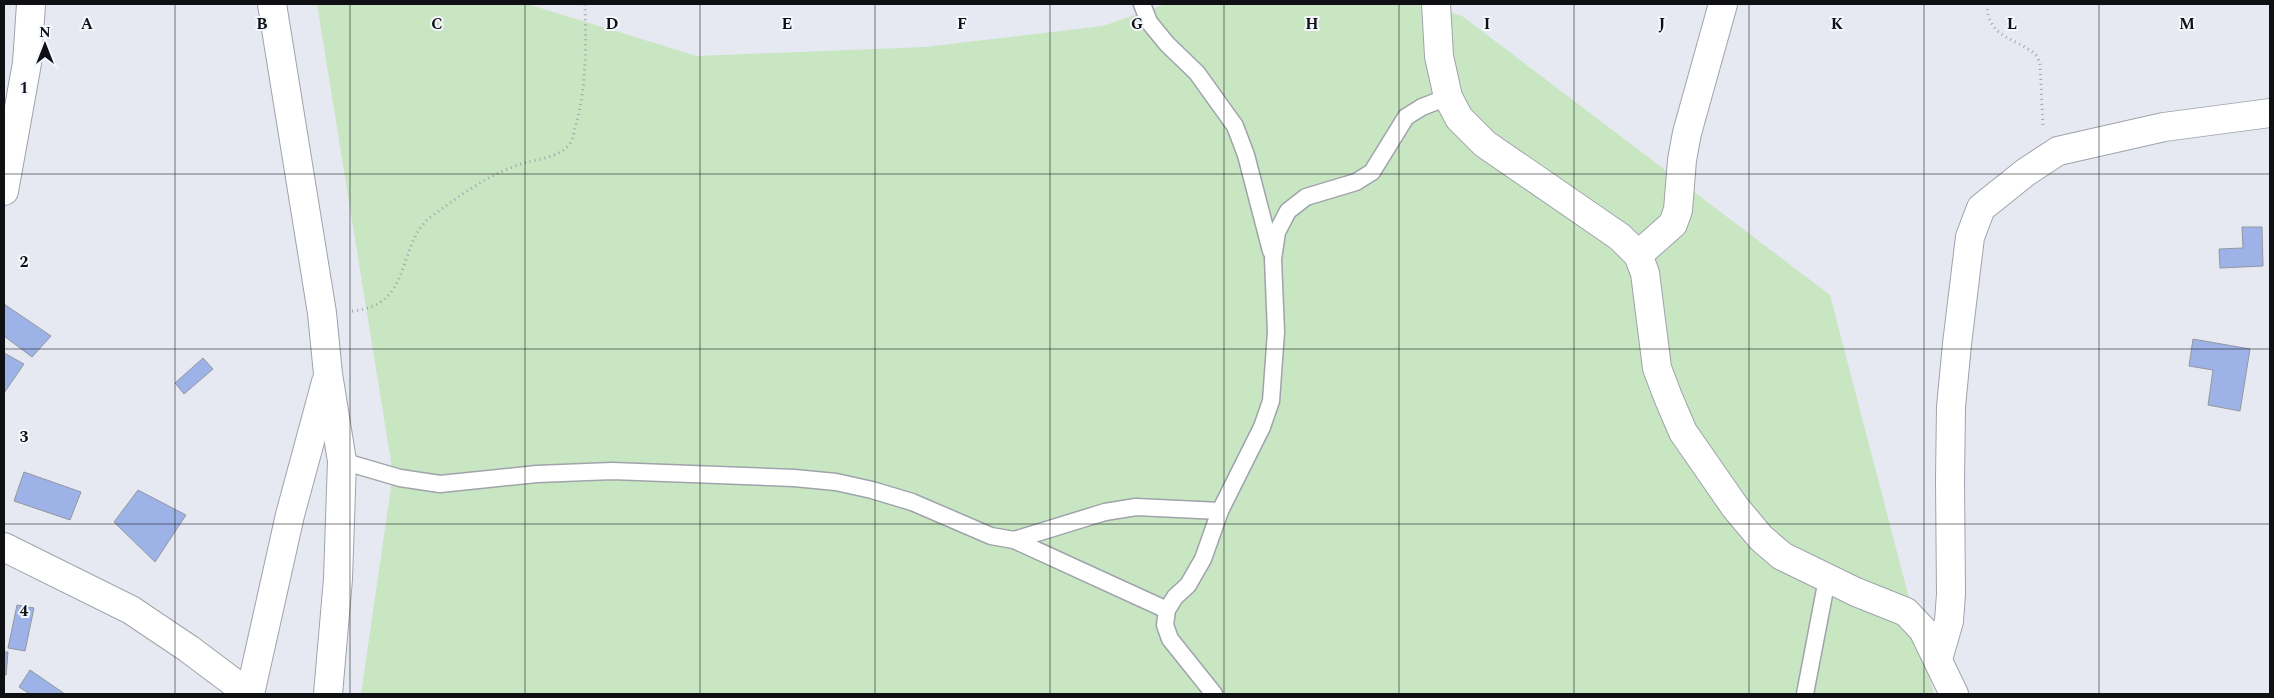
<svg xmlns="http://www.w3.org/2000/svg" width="2274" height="698" font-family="Spectral,serif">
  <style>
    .green { fill: #c8e6c1 }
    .building { fill: #9db3e7; stroke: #93979f }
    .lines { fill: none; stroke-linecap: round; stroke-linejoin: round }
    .lane-casing { stroke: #9fa3ab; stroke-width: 19 }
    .street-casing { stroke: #9fa3ab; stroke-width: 30 }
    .path { stroke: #a2a4ac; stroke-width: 3; stroke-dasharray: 1 4; stroke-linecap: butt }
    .lane { stroke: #fff; stroke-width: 16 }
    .street { stroke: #fff; stroke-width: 28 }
    .grid { fill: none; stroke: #0f1013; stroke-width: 1; stroke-opacity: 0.55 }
    .grid-label { font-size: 16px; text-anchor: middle; font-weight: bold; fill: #0f1013; stroke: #f4f7fe; stroke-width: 4; stroke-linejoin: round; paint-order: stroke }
  </style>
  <rect width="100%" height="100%" fill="#e6e9f2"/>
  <!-- green -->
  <path class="green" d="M317 4H527L697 56 925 47 1103 26 1166 4H1423L1462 16 1830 295 1934 694H361L393 474Z"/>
  <!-- building -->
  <g class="building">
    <path d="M2242 227H2262L2263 266 2220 268 2219 249 2243 248Z"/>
    <path d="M4 304 51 336 32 357 4 336Z"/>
    <path d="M2193 339 2250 349 2240 411 2208 405 2213 370 2189 366Z"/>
    <path d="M4 353 24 364 4 393Z"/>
    <path d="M203 358 213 369 184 394 175 383Z"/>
    <path d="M24 472 81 492 70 520 14 501Z"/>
    <path d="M138 490 186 515 155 562 114 522Z"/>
    <path d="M17 605 34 608 25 651 8 648Z"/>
    <path d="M4 652H8L6 675H4Z"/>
    <path d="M30 670 65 694H30L19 687Z"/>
  </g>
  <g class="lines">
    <!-- lane casing -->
    <g class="lane-casing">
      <g id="lane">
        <path d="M1142 4 1149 22 1167 44 1197 73 1235 126 1246 155 1271 251"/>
        <path d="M342 461 400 478 440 484 537 474 612 471 794 478 836 482 872 490 912 502 991 536 1014 540 1105 512 1136 507 1220 511"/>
        <path d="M1014 540 1167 610"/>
        <path d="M1214 694 1170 639 1165 625 1167 610 1175 597 1188 585 1203 559 1220 511 1262 427 1271 401 1276 332 1273 259 1277 232 1288 211 1306 197 1356 182 1372 172 1406 117 1422 107 1448 97"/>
        <path d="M1805 694 1827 579"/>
      </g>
    </g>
    <!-- street casing -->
    <g class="street-casing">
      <g id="street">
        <path d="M272 4 322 313 328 374 342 461 338 579 328 694"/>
        <path d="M1436 4 1439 56 1448 97 1459 118 1485 144 1620 237 1638 255 1645 273 1657 368 1668 397 1683 432 1735 507 1761 538 1782 556 1856 592 1906 612 1923 630 1954 694"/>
        <path d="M4 191 27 63 31 4"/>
        <path d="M1638 255 1673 224 1678 210 1682 160 1687 133 1723 4"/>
        <path d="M4 547 131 610 189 649 249 694"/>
        <path d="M1938 659 1949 621 1951 594 1950 480 1951 407 1957 344 1970 237 1981 208 2026 172 2058 151 2164 127 2270 113"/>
        <path d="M250 694 290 515 326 382"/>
      </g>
    </g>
    <!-- path -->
    <g class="path">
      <path d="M1987 4C1988 40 2017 37 2037 56L2040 64 2043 125"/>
      <path d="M352 311C415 306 395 243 432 216 460 195 491 173 524 163 539 159 562 157 571 142 573 139 574 132 575 128 587 88 586 45 585 4"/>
    </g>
    <!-- lane -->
    <use href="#lane" class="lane"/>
    <!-- street -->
    <use href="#street" class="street"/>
  </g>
  <!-- grid -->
  <path class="grid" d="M175 4V694M350 4V694M525 4V694M700 4V694M875 4V694M1050 4V694M1224 4V694M1399 4V694M1574 4V694M1749 4V694M1924 4V694M2099 4V694M4 174H2270M4 349H2270M4 524H2270"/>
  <g class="grid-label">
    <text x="87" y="29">A</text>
    <text x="262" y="29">B</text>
    <text x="437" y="29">C</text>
    <text x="612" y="29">D</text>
    <text x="787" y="29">E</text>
    <text x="962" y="29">F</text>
    <text x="1137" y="29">G</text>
    <text x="1312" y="29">H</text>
    <text x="1487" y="29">I</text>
    <text x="1662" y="29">J</text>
    <text x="1837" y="29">K</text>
    <text x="2012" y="29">L</text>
    <text x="2187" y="29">M</text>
    <text x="24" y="93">1</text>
    <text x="24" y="267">2</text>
    <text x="24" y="442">3</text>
    <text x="24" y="616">4</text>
  </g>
  <!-- border -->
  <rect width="2274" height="698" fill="none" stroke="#0f1013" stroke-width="10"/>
  <!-- north arrow -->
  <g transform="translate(45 45)" stroke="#f4f7fe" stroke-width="4" paint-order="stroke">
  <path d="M0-4L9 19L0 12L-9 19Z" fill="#0f1013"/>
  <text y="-8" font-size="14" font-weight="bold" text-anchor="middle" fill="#0f1013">N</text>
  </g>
</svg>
